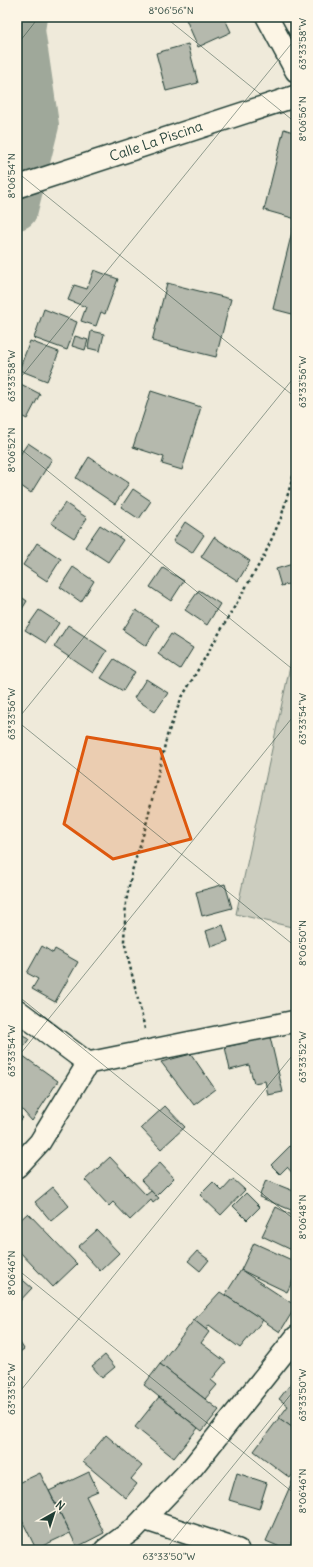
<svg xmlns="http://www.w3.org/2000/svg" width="313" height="1567" font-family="Delius,sans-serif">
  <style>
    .green { fill: #cccdbf; stroke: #76857a }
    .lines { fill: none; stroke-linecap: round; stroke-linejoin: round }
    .river { stroke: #9fa89a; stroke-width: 42 }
    .building { fill: #b5b9ad; stroke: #1f3d34 }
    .minor-casing { stroke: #1f3d34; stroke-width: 24 }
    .path { stroke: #1f3d34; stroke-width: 2.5; stroke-dasharray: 3 3; stroke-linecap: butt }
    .minor { stroke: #fcf5e5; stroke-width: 21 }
    .marked { fill: #de580e; fill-opacity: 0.2; stroke: #de580e; stroke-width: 3; stroke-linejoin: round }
    .ticks { fill: none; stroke: #1f3d34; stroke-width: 1; stroke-opacity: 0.45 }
    .labels { text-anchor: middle; stroke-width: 3.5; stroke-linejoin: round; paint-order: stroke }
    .street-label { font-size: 14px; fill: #1f3d34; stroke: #fcf5e5 }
    .neatline { fill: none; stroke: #1f3d34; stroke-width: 1.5 }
    .ticks-label { font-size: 10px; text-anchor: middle; fill: #1f3d34 }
  </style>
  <rect width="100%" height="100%" fill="#efeada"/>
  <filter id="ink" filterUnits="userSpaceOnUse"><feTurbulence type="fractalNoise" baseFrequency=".025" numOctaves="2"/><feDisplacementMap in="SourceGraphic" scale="8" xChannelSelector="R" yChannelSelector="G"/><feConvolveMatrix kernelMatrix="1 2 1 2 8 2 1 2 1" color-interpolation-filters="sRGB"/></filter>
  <g filter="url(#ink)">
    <!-- green -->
    <path class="green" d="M296 639V928L236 914Z"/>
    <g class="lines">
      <!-- river -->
      <path class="river" d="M17 209 38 125 24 30 26 17"/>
    </g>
    <!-- building -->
    <g class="building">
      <path d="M185 17H224L231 32 198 47Z"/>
      <path d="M296 18V35L290 20Z"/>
      <path d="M188 44 198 83 166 91 156 53Z"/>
      <path d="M284 129 296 133V219L264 210Z"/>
      <path d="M293 228H296V315L273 309Z"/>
      <path d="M94 270 118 279 105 314 101 312 96 326 81 321 86 307 68 300 74 285 87 289Z"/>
      <path d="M167 283 231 299 216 357 152 341Z"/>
      <path d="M44 309 77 322 67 350 34 338Z"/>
      <path d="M91 331 104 334 100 351 88 348Z"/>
      <path d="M75 336 88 340 85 350 72 346Z"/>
      <path d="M30 341 59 352 47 381 19 370Z"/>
      <path d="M17 382 40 394 27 419 17 414Z"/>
      <path d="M151 391 201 407 182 470 162 464 164 457 133 447Z"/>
      <path d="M28 443 52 459 31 493 17 483V459Z"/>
      <path d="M89 457 129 483 115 504 76 478Z"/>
      <path d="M133 489 151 501 139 519 121 507Z"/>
      <path d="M65 503 87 518 74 538 51 523Z"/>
      <path d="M185 522 204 535 192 553 173 541Z"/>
      <path d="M100 525 123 540 108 562 85 547Z"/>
      <path d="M214 537 250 561 238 581 201 557Z"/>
      <path d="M37 543 61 559 47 581 23 565Z"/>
      <path d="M296 563V582L281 586 276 569Z"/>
      <path d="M73 567 94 581 81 602 60 587Z"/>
      <path d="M163 568 184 581 171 601 150 587Z"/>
      <path d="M199 590 220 604 207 625 185 610Z"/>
      <path d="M17 594 27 601 17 617Z"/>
      <path d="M39 610 59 623 46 643 25 630Z"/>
      <path d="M136 610 159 625 146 646 123 630Z"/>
      <path d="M68 625 107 651 93 673 54 647Z"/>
      <path d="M171 634 193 648 180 669 158 654Z"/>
      <path d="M114 659 135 672 123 691 101 678Z"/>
      <path d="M146 679 168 693 155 712 134 698Z"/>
      <path d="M225 884 232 908 202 916 196 892Z"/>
      <path d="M223 925 228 941 211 947 206 931Z"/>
      <path d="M42 946 53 953 55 949 78 962 55 1002 32 989 38 979 27 973Z"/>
      <path d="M17 1031 29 1039 19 1053 58 1081 32 1121 17 1104Z"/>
      <path d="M270 1037 283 1092 268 1095 265 1081 254 1083 249 1065 230 1070 225 1047Z"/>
      <path d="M191 1054 215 1089 194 1105 161 1062Z"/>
      <path d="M165 1106 185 1127 161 1149 141 1128Z"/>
      <path d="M17 1112 23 1118 17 1124Z"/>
      <path d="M296 1140V1177L287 1167 280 1174 271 1165Z"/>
      <path d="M110 1157 146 1195 151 1191 159 1198 153 1203 151 1200 130 1220 113 1202 109 1206 85 1180Z"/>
      <path d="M160 1163 174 1178 156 1196 141 1180Z"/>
      <path d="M233 1179 245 1190 221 1215 200 1195 213 1182 222 1191Z"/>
      <path d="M266 1180 296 1192V1212L259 1197Z"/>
      <path d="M53 1187 69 1206 51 1221 35 1202Z"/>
      <path d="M246 1193 260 1207 247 1220 233 1206Z"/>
      <path d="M276 1207 296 1217V1252L262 1236Z"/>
      <path d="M28 1213 77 1264 53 1287 17 1249V1223Z"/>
      <path d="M97 1230 119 1253 100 1271 78 1247Z"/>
      <path d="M254 1243 296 1262V1274L287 1292 241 1270Z"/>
      <path d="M197 1251 209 1260 200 1271 188 1261Z"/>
      <path d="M241 1270 296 1306 280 1332 225 1295Z"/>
      <path d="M17 1275 32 1288 17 1304Z"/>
      <path d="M220 1292 263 1320 240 1348 209 1325 206 1330 194 1320Z"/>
      <path d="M194 1320 209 1332 201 1343 226 1362 211 1380 217 1385 205 1399 160 1364Z"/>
      <path d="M17 1338 24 1349 17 1354Z"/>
      <path d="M105 1355 115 1367 102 1378 92 1366Z"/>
      <path d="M160 1364 219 1410 202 1431 144 1385Z"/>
      <path d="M293 1381 296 1383V1425L293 1428 279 1418 288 1406 279 1399Z"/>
      <path d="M159 1397 198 1428 174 1458 135 1427Z"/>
      <path d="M279 1418 296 1430V1450L292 1455 296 1458V1470L290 1478 254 1451Z"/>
      <path d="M106 1435 142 1466 131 1479 137 1484 126 1498 83 1462Z"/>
      <path d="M89 1472 98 1491 86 1496 104 1533 77 1547 49 1491Z"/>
      <path d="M40 1473 70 1533 36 1549 17 1510V1484Z"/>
      <path d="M237 1473 267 1483 259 1509 229 1500Z"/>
      <path d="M295 1475 296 1539 294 1538 287 1550 266 1541Z"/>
    </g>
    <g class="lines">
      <!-- minor casing -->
      <g class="minor-casing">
        <g id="minor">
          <path d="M267 17 296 71"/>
          <path d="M17 187 296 96"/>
          <path d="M17 1010 88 1063"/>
          <path d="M17 1167 40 1142 88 1063 296 1021"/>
          <path d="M144 1519 238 1550"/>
          <path d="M105 1550 134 1529 192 1468 296 1337"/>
        </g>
      </g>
      <!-- path -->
      <path class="path" d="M145 1029 124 941 126 902 132 871 145 829 167 736 181 699 264 556 281 518 296 466"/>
      <!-- minor -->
      <use href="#minor" class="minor"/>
    </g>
  </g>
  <!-- marked area -->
  <path class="marked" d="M87 737 160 749 191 839 113 859 64 824Z"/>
  <!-- ticks -->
  <path class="ticks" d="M165 17 296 123M17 45 39 17M17 172 296 398M17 382 296 38M17 446 296 672M17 720 296 375M17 721 296 947M17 995 296 1221M17 1058 296 713M17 1269 296 1495M17 1395 296 1051M17 1544 25 1550M165 1550 296 1388"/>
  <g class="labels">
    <!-- street labels -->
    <g class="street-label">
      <text transform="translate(156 141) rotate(-19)" y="5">Calle La Piscina</text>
    </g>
  </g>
  <!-- margin -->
  <rect width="313" height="1567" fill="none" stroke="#fcf5e5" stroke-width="44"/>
  <!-- north arrow -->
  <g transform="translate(54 1513) rotate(39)" stroke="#fcf5e5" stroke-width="3" paint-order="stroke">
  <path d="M0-3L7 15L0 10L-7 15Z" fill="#1f3d34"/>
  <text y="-6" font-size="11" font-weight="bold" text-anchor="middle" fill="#1f3d34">N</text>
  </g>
  <rect x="22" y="22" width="269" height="1523" class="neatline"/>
  <g class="ticks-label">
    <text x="171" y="14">8°06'56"N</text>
    <text transform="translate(302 44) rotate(-90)" y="4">63°33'58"W</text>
    <text transform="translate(302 119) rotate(-90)" y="4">8°06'56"N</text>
    <text transform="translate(11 176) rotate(-90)" y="4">8°06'54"N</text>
    <text transform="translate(11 376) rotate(-90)" y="4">63°33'58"W</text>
    <text transform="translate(302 382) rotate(-90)" y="4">63°33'56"W</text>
    <text transform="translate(11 450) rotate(-90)" y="4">8°06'52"N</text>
    <text transform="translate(11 714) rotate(-90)" y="4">63°33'56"W</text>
    <text transform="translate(302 719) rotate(-90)" y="4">63°33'54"W</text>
    <text transform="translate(302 943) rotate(-90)" y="4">8°06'50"N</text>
    <text transform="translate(11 1051) rotate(-90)" y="4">63°33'54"W</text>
    <text transform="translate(302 1057) rotate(-90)" y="4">63°33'52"W</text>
    <text transform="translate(302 1217) rotate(-90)" y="4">8°06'48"N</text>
    <text transform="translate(11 1273) rotate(-90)" y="4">8°06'46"N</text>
    <text transform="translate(11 1389) rotate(-90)" y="4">63°33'52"W</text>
    <text transform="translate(302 1395) rotate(-90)" y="4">63°33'50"W</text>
    <text transform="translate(302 1491) rotate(-90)" y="4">8°06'46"N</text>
    <text x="169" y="1560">63°33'50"W</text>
  </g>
</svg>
